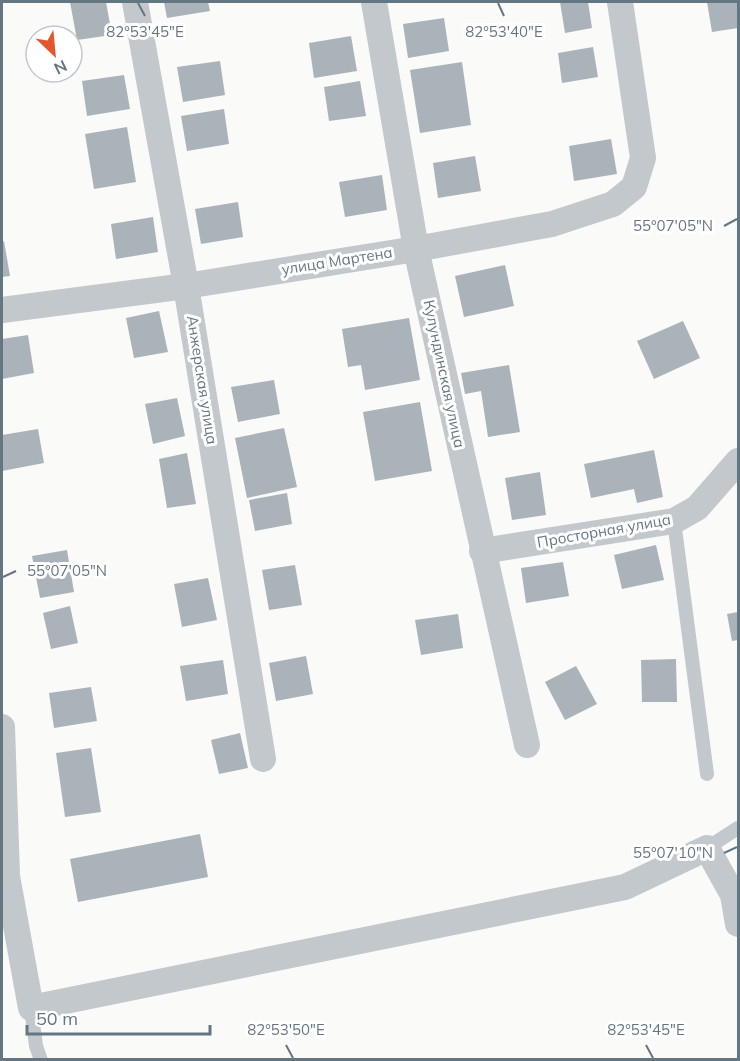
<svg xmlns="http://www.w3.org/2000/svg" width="740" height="1061" font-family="Mulish,sans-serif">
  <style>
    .building { fill: #aab3b9 }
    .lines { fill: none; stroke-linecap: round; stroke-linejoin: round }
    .lane { stroke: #c3c8cc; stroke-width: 14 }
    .street { stroke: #c3c8cc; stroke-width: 26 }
    .ticks { fill: none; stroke: #657683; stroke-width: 2 }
    .labels { text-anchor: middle; stroke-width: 6; stroke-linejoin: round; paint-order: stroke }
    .street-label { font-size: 15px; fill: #657683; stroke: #fff }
    .ticks-label { font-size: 15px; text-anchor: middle; fill: #657683; stroke: #fff; stroke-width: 6; stroke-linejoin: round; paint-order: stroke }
  </style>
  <rect width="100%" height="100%" fill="#fafaf8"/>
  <!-- building -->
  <g class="building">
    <path d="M70 2H106L112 35 77 40Z"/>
    <path d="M164 2H208L210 11 167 18Z"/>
    <path d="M560 2H588L592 28 565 33Z"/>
    <path d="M707 2H738V28L712 32Z"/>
    <path d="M444 18 449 51 408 58 403 24Z"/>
    <path d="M351 36 357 71 314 78 309 43Z"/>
    <path d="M593 47 598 77 562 83 558 53Z"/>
    <path d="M220 61 225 95 183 102 177 67Z"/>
    <path d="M462 62 471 125 420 133 410 70Z"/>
    <path d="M124 75 130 109 87 116 82 81Z"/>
    <path d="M360 81 366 116 329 121 324 87Z"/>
    <path d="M224 109 229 144 187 151 181 116Z"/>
    <path d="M127 127 136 182 94 189 85 134Z"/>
    <path d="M611 139 617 174 574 181 569 146Z"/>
    <path d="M475 156 481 191 438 198 433 163Z"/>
    <path d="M382 175 387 210 345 217 339 182Z"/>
    <path d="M238 202 243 237 201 244 195 209Z"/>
    <path d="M153 217 158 252 116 259 111 224Z"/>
    <path d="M4 241 10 276 2 277V242Z"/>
    <path d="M505 265 514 306 464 317 455 276Z"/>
    <path d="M159 311 168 352 134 358 126 318Z"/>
    <path d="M409 318 420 380 365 390 361 365 348 367 342 329Z"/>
    <path d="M683 321 700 358 654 379 637 341Z"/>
    <path d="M28 335 34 373 2 379V339Z"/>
    <path d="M509 365 520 432 488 437 481 391 465 394 461 373Z"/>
    <path d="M274 380 280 414 238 422 231 387Z"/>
    <path d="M177 398 185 436 153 444 145 404Z"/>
    <path d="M420 402 432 471 375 481 363 412Z"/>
    <path d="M284 428 297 487 247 498 235 438Z"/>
    <path d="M38 429 44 463 2 471V435Z"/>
    <path d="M654 450 663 497 637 503 634 489 591 498 584 464Z"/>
    <path d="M187 453 196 504 167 508 159 459Z"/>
    <path d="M540 472 546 515 512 520 505 478Z"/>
    <path d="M287 493 292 524 255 531 249 500Z"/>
    <path d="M656 545 664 580 622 589 614 555Z"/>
    <path d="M67 550 74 592 40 598 32 556Z"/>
    <path d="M563 562 569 596 526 603 521 568Z"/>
    <path d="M295 565 302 605 269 610 262 570Z"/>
    <path d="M208 578 217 620 182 627 174 584Z"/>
    <path d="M70 606 78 643 51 649 43 613Z"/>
    <path d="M738 612V640L732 641 727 614Z"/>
    <path d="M458 614 463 648 421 655 415 620Z"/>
    <path d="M306 656 313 694 276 701 269 663Z"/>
    <path d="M676 659 677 702H642L641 660Z"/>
    <path d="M223 660 228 694 186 701 180 666Z"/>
    <path d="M576 666 597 704 565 720 545 682Z"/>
    <path d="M91 687 97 721 54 728 49 693Z"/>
    <path d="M240 733 248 768 219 774 211 740Z"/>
    <path d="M91 748 101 812 65 817 56 753Z"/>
    <path d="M200 834 208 877 78 902 70 859Z"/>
  </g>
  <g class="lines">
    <!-- lane -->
    <g class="lane">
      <path d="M674 521 707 774"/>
      <path d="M707 848 738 828"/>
      <path d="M31 1008 36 1046 41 1060"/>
    </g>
    <!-- street -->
    <g class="street">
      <path d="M135 2 186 286 263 759"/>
      <path d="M374 2 416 249 527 745"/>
      <path d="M2 310 186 286 416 249 552 224 613 204 634 187 643 158 620 2"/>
      <path d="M482 551 674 521 697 508 738 461"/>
      <path d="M2 727 7 876 31 1008 625 887 707 848 733 895 738 924"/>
    </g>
  </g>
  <!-- ticks -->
  <path class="ticks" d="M138 3 145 16M498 3 504 16M724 226 737 219M3 577 16 571M724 853 737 847M286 1045 293 1058M646 1045 653 1058"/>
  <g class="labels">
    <!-- street labels -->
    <g class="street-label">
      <text transform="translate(337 261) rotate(-9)" y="5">улица Мартена</text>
      <text transform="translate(444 374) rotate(78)" y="5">Кулундинская улица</text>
      <text transform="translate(202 380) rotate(81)" y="5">Анжерская улица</text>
      <text transform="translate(604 531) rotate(-10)" y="5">Просторная улица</text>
    </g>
  </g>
  <g class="ticks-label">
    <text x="145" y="37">82°53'45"E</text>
    <text x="504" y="37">82°53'40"E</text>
    <text x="673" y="231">55°07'05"N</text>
    <text x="67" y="576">55°07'05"N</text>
    <text x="673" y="858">55°07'10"N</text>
    <text x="286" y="1035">82°53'50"E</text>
    <text x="646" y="1035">82°53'45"E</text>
  </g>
  <!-- border -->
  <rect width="740" height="1061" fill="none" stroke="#657683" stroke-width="6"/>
  <!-- north arrow -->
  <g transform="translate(54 54) rotate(154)"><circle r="28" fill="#ffffff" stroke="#c1c8cd" stroke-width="1.5"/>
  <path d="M0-4.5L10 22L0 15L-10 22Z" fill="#e4572e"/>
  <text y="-9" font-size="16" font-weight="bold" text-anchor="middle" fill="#657683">N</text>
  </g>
  <!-- scale -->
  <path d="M27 1025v9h183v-9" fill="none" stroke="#657683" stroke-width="3"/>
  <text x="36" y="1025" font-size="18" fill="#657683" stroke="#ffffff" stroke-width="4.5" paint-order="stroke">50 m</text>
</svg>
